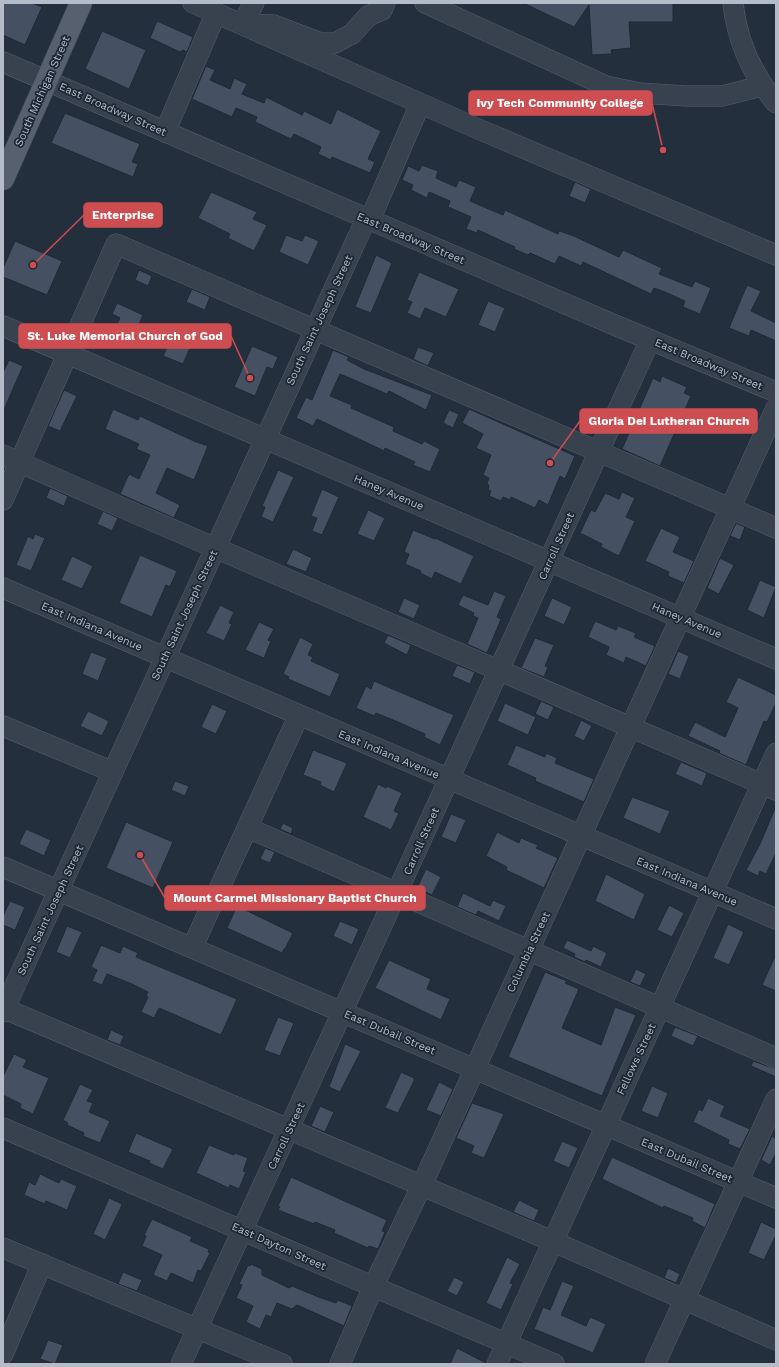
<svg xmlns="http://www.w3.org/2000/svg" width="779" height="1367" font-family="'Work Sans',sans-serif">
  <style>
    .building { fill: #455162; stroke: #1f2835 }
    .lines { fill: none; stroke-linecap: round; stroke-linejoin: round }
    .minor-casing { stroke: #565f6c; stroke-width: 21 }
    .major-casing { stroke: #414a57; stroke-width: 23 }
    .minor { stroke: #38414e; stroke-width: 20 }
    .major { stroke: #56606e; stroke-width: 22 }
    .labels { text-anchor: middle; stroke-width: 3.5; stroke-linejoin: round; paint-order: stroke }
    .street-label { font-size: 11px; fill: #b4bcc9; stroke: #1d2633 }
    .leader { fill: none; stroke: #ce4d50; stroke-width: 1.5 }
    .callout-dot { fill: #ce4d50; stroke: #1d2633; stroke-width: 1.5 }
    .callout { fill: #ce4d50; stroke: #ce4d50; stroke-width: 1.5 }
    .callout-label { font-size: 12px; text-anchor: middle; font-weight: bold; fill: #fff }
  </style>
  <rect width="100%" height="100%" fill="#242f3e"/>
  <!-- building -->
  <g class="building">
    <path d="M3 3H32L42 7 25 45 3 35Z"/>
    <path d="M523 3H673V22H629L631 48 611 50 612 54 592 55 589 5 574 27Z"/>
    <path d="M157 21 193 37 187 52 183 50 180 52 150 38Z"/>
    <path d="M102 31 146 50 129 89 85 69Z"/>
    <path d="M206 66 215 70 210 80 230 89 234 78 247 84 242 94 264 103 266 97 302 115 304 111 331 124 337 109 381 131 368 159 375 162 370 173 332 157 331 160 318 154 321 147 294 134 291 139 255 122 257 117 236 108 232 117 192 99Z"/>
    <path d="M65 113 140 144 132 162 138 164 133 177 51 143Z"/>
    <path d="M422 165 438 171 436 178 456 187 459 180 476 187 470 201 503 215 505 210 558 234 559 231 574 236 619 257 623 250 662 268 659 274 692 287 695 281 711 288 700 314 683 307 685 301 665 292 654 288 651 294 583 262 581 266 559 256 555 264 530 253 528 255 514 249 515 247 478 230 477 233 466 229 471 217 448 207 450 201 429 192 427 198 411 190 413 185 402 180 408 166 419 171Z"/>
    <path d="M575 182 591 189 585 203 569 196Z"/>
    <path d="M211 192 257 212 253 219 267 225 254 251 228 238 230 234 198 218Z"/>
    <path d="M286 235 302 241 305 235 319 241 308 265 279 252Z"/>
    <path d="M15 241 62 261 47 295 3 277V268Z"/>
    <path d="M376 255 392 263 371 313 355 307Z"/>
    <path d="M139 270 152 276 148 286 135 280Z"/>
    <path d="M419 272 459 289 446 317 425 308 420 319 407 313 412 302 407 300Z"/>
    <path d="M747 285 761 291 751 311 776 323V341L751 330 749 336 729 328Z"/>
    <path d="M192 289 210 297 205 310 186 302Z"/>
    <path d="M488 301 505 308 495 332 478 325Z"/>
    <path d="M117 303 143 315 131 344 112 335 120 318 112 314Z"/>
    <path d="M174 332 193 341 183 364 163 356Z"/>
    <path d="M252 346 278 357 273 369 267 367 255 396 234 387Z"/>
    <path d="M418 347 434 353 428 366 413 359Z"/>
    <path d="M333 350 349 357 347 360 364 369 432 395 426 410 389 391 387 394 340 374 330 396 352 405 351 408 394 427 393 431 422 444 424 441 440 449 430 472 413 465 415 462 385 448 384 451 317 419 313 426 296 418 306 397 312 400Z"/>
    <path d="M9 360 23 366 3 412V372Z"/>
    <path d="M662 376 687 387 684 393 691 396 660 466 622 449 653 378 660 382Z"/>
    <path d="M64 390 77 396 60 431 48 426Z"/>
    <path d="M113 409 138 420 140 416 194 441 208 446 194 480 167 468 156 493 180 505 174 518 120 494 129 474 139 479 150 455 136 449 139 444 105 429Z"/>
    <path d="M469 409 575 456 565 479 560 476 548 505 539 500 535 508 511 497 510 500 503 497 501 501 489 496 491 491 488 490 489 486 487 483 489 478 483 475 491 455 476 448 483 434 462 423Z"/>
    <path d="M449 410 459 414 453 428 443 423Z"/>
    <path d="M278 470 294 477 273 522 261 517 265 507 262 506Z"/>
    <path d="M50 488 68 496 64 506 46 498Z"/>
    <path d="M322 489 339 497 322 535 312 531 317 518 311 516Z"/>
    <path d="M622 492 635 498 626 517 635 521 619 556 601 547 602 544 580 533 591 510 595 512 605 493 619 499Z"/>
    <path d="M368 510 385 518 374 541 357 534Z"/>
    <path d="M103 511 118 518 112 531 97 524Z"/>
    <path d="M736 523 745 527 740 540 730 536Z"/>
    <path d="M661 528 680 537 673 552 694 561 684 583 668 576 669 572 645 561Z"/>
    <path d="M413 530 435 539V538L474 556 461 584 435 572 432 579 420 573 421 571 405 564 409 554 404 552Z"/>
    <path d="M35 534 45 538 31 571 16 565 28 536 33 539Z"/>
    <path d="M293 549 312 558 306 572 286 564Z"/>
    <path d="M140 555 177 571 170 587 166 585 152 617 119 603Z"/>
    <path d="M72 556 93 566 82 589 61 580Z"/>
    <path d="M720 558 734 565 719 594 707 588Z"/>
    <path d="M760 580 776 587 764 618 747 610Z"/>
    <path d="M494 591 506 596 497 617 501 619 487 653 467 644 478 618 473 616 474 613 458 605 463 595 488 605Z"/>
    <path d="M404 598 420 605 414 619 398 612Z"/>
    <path d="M552 598 572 607 564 625 544 616Z"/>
    <path d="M220 605 234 612 229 623 232 624 224 641 206 633Z"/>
    <path d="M595 621 616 630 618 626 636 633 634 637 655 646 646 666 626 657 624 663 606 655 609 647 588 637Z"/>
    <path d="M259 622 274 629 268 640 271 641 264 658 245 650Z"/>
    <path d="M388 635 411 645 407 655 384 643Z"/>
    <path d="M300 637 313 644 308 655 313 657 311 661 340 674 330 697 288 679 289 677 283 674Z"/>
    <path d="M535 638 554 645 545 666 548 667 544 677 521 668Z"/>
    <path d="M678 651 689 656 680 679 668 674Z"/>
    <path d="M91 652 107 658 98 681 82 674Z"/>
    <path d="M457 665 475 672 470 684 452 676Z"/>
    <path d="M738 677 776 695V703L767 722 764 721 746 765 719 753 720 751 688 736 695 722 725 737 738 708 726 702Z"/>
    <path d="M374 681 454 715 440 745 424 737 425 734 398 722 376 713 374 716 356 708 366 686 371 689Z"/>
    <path d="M541 701 554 707 548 720 535 714Z"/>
    <path d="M505 703 536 717 528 735 497 721Z"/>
    <path d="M212 704 227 711 216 734 201 727Z"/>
    <path d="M88 711 109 721 102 736 80 726Z"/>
    <path d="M581 720 592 726 584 741 574 736Z"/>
    <path d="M516 745 545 757 546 753 557 758 555 763 594 779 584 802 535 781 536 778 507 765Z"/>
    <path d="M313 750 347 763 334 792 320 785 321 782 303 775Z"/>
    <path d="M681 762 707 773 702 786 675 774Z"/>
    <path d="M175 781 189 786 185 796 171 790Z"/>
    <path d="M378 784 386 788 387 786 402 793 394 811 399 813 391 830 363 817Z"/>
    <path d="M632 797 670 811 660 834 623 818Z"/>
    <path d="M776 806V853L766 874 760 871 758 876 746 870 760 844Z"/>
    <path d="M451 814 466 820 456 843 441 837Z"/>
    <path d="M126 822 173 842 153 888 106 868Z"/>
    <path d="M283 823 293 828 291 834 280 829Z"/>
    <path d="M26 829 51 840 44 856 19 844Z"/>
    <path d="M497 832 519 843 521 838 538 845 536 848 558 858 544 888 506 870 507 867 486 856Z"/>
    <path d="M265 848 275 852 270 863 260 859Z"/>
    <path d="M426 869 441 877 432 895 417 888Z"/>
    <path d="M606 874 645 894 634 920 595 901Z"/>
    <path d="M463 893 490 906 493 900 506 906 499 921 478 911 476 915 457 907Z"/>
    <path d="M10 901 25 907 15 930 3 925V916Z"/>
    <path d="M669 905 684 913 672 937 657 930Z"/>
    <path d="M237 906 293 933 285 949H284L282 953 227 928Z"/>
    <path d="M340 921 359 929 352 945 333 936Z"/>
    <path d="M728 924 744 932 729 965 713 958Z"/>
    <path d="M67 926 82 932 70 958 56 952Z"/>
    <path d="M567 940 591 951 593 946 607 953 601 967 586 960 585 962 574 957 575 954 563 948Z"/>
    <path d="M101 945 120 953 123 946 138 953 136 957 237 999 221 1035 159 1008 154 1018 141 1012 148 997 146 996 148 992 132 984 107 974 102 985 92 981 97 970 91 967Z"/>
    <path d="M776 954V991L762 985Z"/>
    <path d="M389 960 431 979 427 989 450 999 441 1020 375 988Z"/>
    <path d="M636 969 646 974 640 986 630 982Z"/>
    <path d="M545 972 567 981 565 983 579 989 562 1028 601 1045 615 1007 636 1015 602 1096 508 1057Z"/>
    <path d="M278 1017 294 1023 280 1056 264 1050Z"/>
    <path d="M675 1027 698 1036 693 1046 671 1036Z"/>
    <path d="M111 1030 124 1036 120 1045 107 1040Z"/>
    <path d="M345 1044 361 1051 340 1092 329 1087Z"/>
    <path d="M14 1054 27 1060 23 1067 49 1078 33 1114 20 1108 21 1104 3 1095V1076Z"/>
    <path d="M753 1061 776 1069V1077L751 1066Z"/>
    <path d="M401 1072 414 1078V1081L398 1113 385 1108Z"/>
    <path d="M439 1082 453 1089 441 1116 426 1110Z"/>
    <path d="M80 1084 93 1090 87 1101 93 1103 89 1112 110 1121 100 1143 83 1136 84 1133 67 1125 68 1123 63 1120Z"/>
    <path d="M652 1086 668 1093 658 1118 641 1111Z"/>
    <path d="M708 1098 725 1106 720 1116 750 1129 740 1149 728 1144 729 1140 693 1122 699 1109 702 1111Z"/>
    <path d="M472 1103 504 1114 484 1158 471 1153 474 1146 456 1138Z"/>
    <path d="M320 1106 334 1112 325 1132 311 1126Z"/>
    <path d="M136 1133 173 1149 163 1169 149 1163 150 1161 128 1152Z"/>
    <path d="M772 1136 776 1139V1153L770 1165 761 1160Z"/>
    <path d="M562 1141 578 1148 569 1168 553 1161Z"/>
    <path d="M209 1145 234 1155 235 1153 248 1158 243 1171 246 1172 239 1189 230 1185 229 1188 196 1173Z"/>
    <path d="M612 1157 715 1204 705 1228 692 1221 693 1218 664 1206 663 1208 602 1179Z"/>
    <path d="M40 1174 59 1183 61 1179 77 1186 67 1210 46 1201 45 1204 24 1195 29 1182 35 1185Z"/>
    <path d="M291 1177 387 1220 382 1231 385 1232 378 1249 369 1246 368 1248 334 1233 335 1230 315 1222 314 1224 278 1210 280 1207 278 1206Z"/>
    <path d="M109 1198 122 1204 121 1207 105 1240 93 1234Z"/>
    <path d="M519 1200 539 1210 534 1221 513 1212Z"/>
    <path d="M152 1219 192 1237 190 1241 209 1249 208 1252 210 1253 201 1271 198 1270 193 1283 171 1273 167 1281 153 1275 162 1255 142 1246 146 1236 144 1235Z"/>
    <path d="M761 1222 776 1229V1235L764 1260 748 1253Z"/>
    <path d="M507 1257 520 1264 510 1283 513 1284 501 1310 486 1303Z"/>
    <path d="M251 1264 262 1269V1275L289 1288 292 1286 321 1298 336 1303 338 1300 352 1306 344 1326 297 1305 292 1309 277 1303 271 1317 266 1315 260 1329 246 1322 253 1306 236 1298 242 1285 239 1284 248 1265 250 1266Z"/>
    <path d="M668 1268 680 1274 676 1283 664 1278Z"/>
    <path d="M123 1272 142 1280 137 1291 118 1284Z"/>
    <path d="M454 1277 464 1282 457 1296 447 1291Z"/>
    <path d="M562 1281 574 1286 561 1315 586 1326 590 1317 606 1324 593 1353 534 1329 543 1307 550 1310Z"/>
    <path d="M48 1340 63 1345 55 1364 40 1359Z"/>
    <path d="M457 1348 486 1363V1364H450Z"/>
  </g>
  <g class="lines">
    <!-- minor casing -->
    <g class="minor-casing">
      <g id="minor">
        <path d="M193 3 476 128 776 255"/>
        <path d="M254 3 242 24 274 25 321 43H335L352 34 368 16 382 10 385 3"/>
        <path d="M425 3 606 86 640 93 687 96H722L762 86"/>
        <path d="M733 3C737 41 752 74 776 103"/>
        <path d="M3 62 617 326 776 392"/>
        <path d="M165 132 216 13"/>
        <path d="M370 220 420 104"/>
        <path d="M3 326 776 659"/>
        <path d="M3 455 139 515 776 790"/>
        <path d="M3 500 116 244 776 528"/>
        <path d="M3 588 776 919"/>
        <path d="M3 726 113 772"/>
        <path d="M248 828 776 1058"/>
        <path d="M3 867 776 1198"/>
        <path d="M192 948 299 715"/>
        <path d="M3 1008 552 1241 776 1340"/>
        <path d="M3 1012 366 219"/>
        <path d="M3 1128 554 1364"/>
        <path d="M3 1248 282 1364"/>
        <path d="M3 1354 42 1264"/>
        <path d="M181 1364 650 340"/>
        <path d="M340 1364 373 1287 421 1187 776 408"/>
        <path d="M497 1364 776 753"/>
        <path d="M655 1364 776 1099"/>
      </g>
    </g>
    <!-- major casing -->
    <g class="major-casing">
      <path id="major" d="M3 179 81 3"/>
    </g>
    <!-- minor -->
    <use href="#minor" class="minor"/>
    <!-- major -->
    <use href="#major" class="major"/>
  </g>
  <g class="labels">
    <!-- street labels -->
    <g class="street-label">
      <text transform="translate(42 91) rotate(-66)" y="4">South Michigan Street</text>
      <text transform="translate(113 109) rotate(24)" y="4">East Broadway Street</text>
      <text transform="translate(411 238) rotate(23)" y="4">East Broadway Street</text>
      <text transform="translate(319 320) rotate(-65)" y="4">South Saint Joseph Street</text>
      <text transform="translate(709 364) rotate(23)" y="4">East Broadway Street</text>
      <text transform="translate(389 492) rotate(23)" y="4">Haney Avenue</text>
      <text transform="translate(556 546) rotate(-66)" y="4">Carroll Street</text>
      <text transform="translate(184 615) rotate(-65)" y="4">South Saint Joseph Street</text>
      <text transform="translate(687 620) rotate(23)" y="4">Haney Avenue</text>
      <text transform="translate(92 626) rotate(23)" y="4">East Indiana Avenue</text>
      <text transform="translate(389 754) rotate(23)" y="4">East Indiana Avenue</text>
      <text transform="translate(421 841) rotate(-66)" y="4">Carroll Street</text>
      <text transform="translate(687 881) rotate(23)" y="4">East Indiana Avenue</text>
      <text transform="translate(50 910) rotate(-65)" y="4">South Saint Joseph Street</text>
      <text transform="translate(528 952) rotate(-65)" y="4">Columbia Street</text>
      <text transform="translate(390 1032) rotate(23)" y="4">East Dubail Street</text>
      <text transform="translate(636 1059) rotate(-65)" y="4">Fellows Street</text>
      <text transform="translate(286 1136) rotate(-65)" y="4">Carroll Street</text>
      <text transform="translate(687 1160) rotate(23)" y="4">East Dubail Street</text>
      <text transform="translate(279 1246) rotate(24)" y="4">East Dayton Street</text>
    </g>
  </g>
  <!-- callouts -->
  <path class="leader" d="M663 150L652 103M33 265L84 215M250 378L231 336M550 463L580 421M140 855L165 898"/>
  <g class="callout-dot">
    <circle cx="663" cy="150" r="4"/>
    <circle cx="33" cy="265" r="4"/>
    <circle cx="250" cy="378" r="4"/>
    <circle cx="550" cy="463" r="4"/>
    <circle cx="140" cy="855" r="4"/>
  </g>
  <g class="callout">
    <rect x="469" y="91" width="183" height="24" rx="4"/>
    <rect x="84" y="203" width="78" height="24" rx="4"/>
    <rect x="19" y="324" width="212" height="24" rx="4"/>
    <rect x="580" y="409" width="177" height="24" rx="4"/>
    <rect x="165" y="886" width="260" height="24" rx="4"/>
  </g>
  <g class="callout-label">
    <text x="560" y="107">Ivy Tech Community College</text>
    <text x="123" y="219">Enterprise</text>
    <text x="125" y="340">St. Luke Memorial Church of God</text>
    <text x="669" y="425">Gloria Dei Lutheran Church</text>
    <text x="295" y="902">Mount Carmel Missionary Baptist Church</text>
  </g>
  <!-- border -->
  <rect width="779" height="1367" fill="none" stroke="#b4bcc9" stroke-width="8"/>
</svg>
